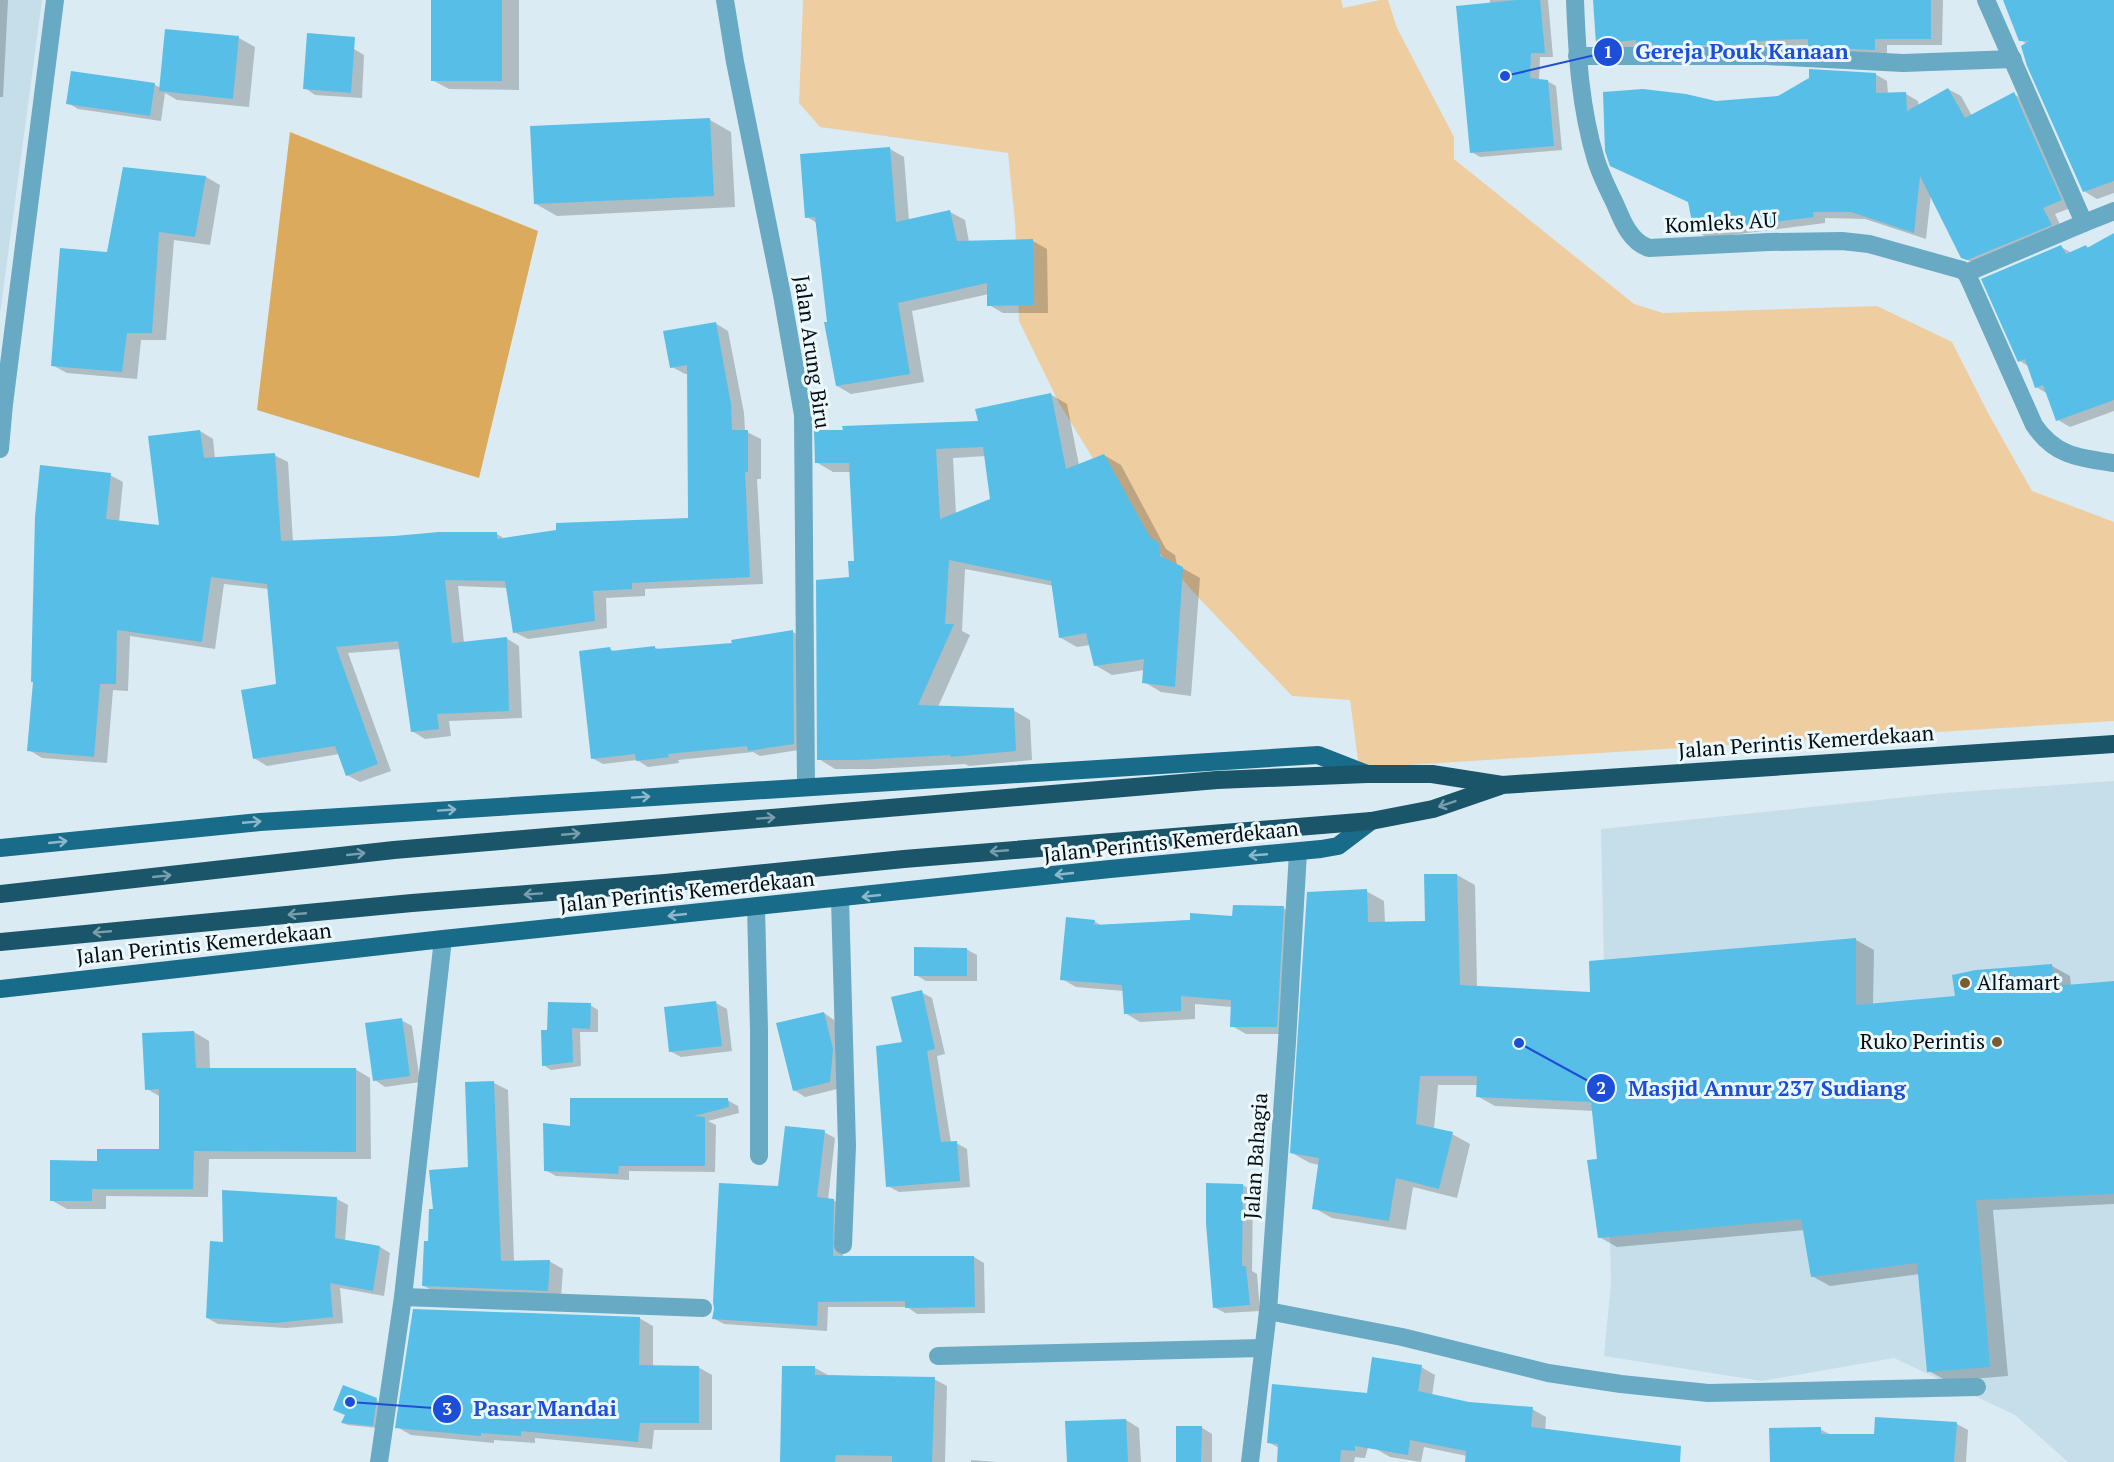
<svg xmlns="http://www.w3.org/2000/svg" width="2114" height="1462" font-family="'PT Serif',serif">
  <style>
    .built { fill: #c5dee9 }
    .green { fill: #eecea0 }
    .forest { fill: #dbaa5c }
    .shadow { fill: #0003; fill-rule: evenodd }
    .building { fill: #57bfe7; fill-rule: evenodd }
    .lines { fill: none; stroke-linecap: round; stroke-linejoin: round }
    .minor { stroke: #68a9c4; stroke-width: 18 }
    .major { stroke: #196c89; stroke-width: 18 }
    .highway { stroke: #1a556a; stroke-width: 18 }
    .oneway { stroke: #8cb9c9 }
    .oneway2 { stroke: #789ead }
    .poi-dot { fill: #795d30; stroke: #ebf8fe; stroke-width: 2 }
    .labels { text-anchor: middle; stroke-width: 6; stroke-linejoin: round; paint-order: stroke }
    .street-label { font-size: 21px; fill: #080d0f; stroke: #ebf8fe }
    .poi-label { font-size: 21px; fill: #080d0f; stroke: #ebf8fe; text-anchor: start }
    .leader { fill: none; stroke: #1d4ed8; stroke-width: 2 }
    .callout-dot { fill: #1d4ed8; stroke: #ebf8fe; stroke-width: 2 }
    .mark-label { font-size: 18px; text-anchor: middle; font-weight: bold; fill: #fff }
    .callout-label { font-size: 22px; text-anchor: middle; font-weight: bold; fill: #1d4ed8; stroke: #ebf8fe; stroke-width: 6; stroke-linejoin: round; paint-order: stroke }
  </style>
  <rect width="100%" height="100%" fill="#dbebf3"/>
  <!-- built -->
  <g class="built">
    <path d="M0 0H42L0 314Z"/>
    <path d="M2114 781V1462H2068L2015 1415 1894 1358 1762 1381 1604 1356 1611 1283 1601 829 1945 793Z"/>
  </g>
  <!-- green -->
  <path class="green" d="M803 0H1341L1343 8 1380 0H1388L1397 28 1454 137V159L1634 304 1663 313 1877 306 1952 342 1988 413 2032 491 2114 522V721L1359 768 1350 700 1292 696 1197 596 1130 519 1059 403 1019 321 1015 222 1008 153 820 127 799 103Z"/>
  <!-- forest -->
  <path class="forest" d="M290 132 538 231 479 478 257 410Z"/>
  <!-- shadow -->
  <g class="shadow">
    <path d="M0 0H8L3 97H0Z"/>
    <path d="M432 0H519V90L449 89 432 80Z"/>
    <path d="M1490 0H1548L1553 57H1540L1539 81H1547L1556 86 1562 150 1480 157 1472 152Z"/>
    <path d="M1594 0H1943L1942 45H1887V56L1822 53 1809 45 1783 46 1746 51H1649L1643 47 1609 50 1598 43Z"/>
    <path d="M2004 0H2090L2114 26V193L2097 199 2084 191 2027 44 2020 40Z"/>
    <path d="M167 30 239 38 255 47 249 107 177 100 165 93 161 121 78 109 68 103 155 85 161 88Z"/>
    <path d="M354 49 364 55 362 98 315 95 305 88Z"/>
    <path d="M1875 74 1887 81 1888 94H1906L1918 101 1919 107 1948 89 1961 96 1972 116 2014 94 2026 101 2073 207 2055 214 2063 231 1975 264 1962 257 1931 194 1926 239 1865 219 1825 218V223L1708 238 1696 231 1716 102 1779 97Z"/>
    <path d="M710 120 731 132 735 207 557 216 536 204Z"/>
    <path d="M890 149 904 157 909 221 950 212 965 220 969 242 1033 241 1047 249 1048 313H1003L989 305V294L912 311 924 382 851 394 837 386 817 223 807 217Z"/>
    <path d="M125 168 206 177 220 185 210 245 174 240 166 340H141L137 379 67 373 52 365 109 253Z"/>
    <path d="M2114 235V411L2070 427 2058 420 2048 394 2036 387 2028 366 2020 361 2061 247 2072 253 2086 246 2090 249Z"/>
    <path d="M715 323 728 331 744 413 745 431 761 439V479H757L763 584 645 589V596L606 598 607 628 528 639 514 632 508 588 458 586 464 643 506 638 519 646 522 718 449 721 451 736 425 739 412 731 401 649 348 653 391 771 360 782 347 775 339 754 267 766 254 758 278 685 269 589 224 584 215 649 130 636 128 691 113 690 107 763 42 758 29 750 110 475 123 482 119 522 160 527 200 431 213 439 215 459 274 455 288 462 293 542 497 534 505 539 690 519 689 374H685L672 367Z"/>
    <path d="M1050 394 1067 404 1079 465 1104 455 1121 465 1166 549 1175 555 1177 565 1200 578 1191 696 1161 692 1144 682 1145 670 1112 675 1095 665 1090 645 1077 647 1061 638 1054 586 965 569 962 631 970 635 938 707 1013 710 1030 720 1032 760 969 766 965 764 874 769H835L819 759 855 562 851 472H833L816 462 979 422ZM986 456 992 500 956 514 953 458Z"/>
    <path d="M793 632 804 638 805 749 760 756 753 752 678 760 679 763 648 767 637 760 603 764 592 758 610 649 615 652 654 647 660 650 733 644V641Z"/>
    <path d="M1457 875 1475 885 1477 987 1592 993 1591 962 1856 940 1874 950 1873 1005 1957 997 2052 966 2070 976 2071 986 2114 982V1204L1993 1210 2008 1376 1947 1381 1929 1371 1920 1274 1830 1286 1812 1276 1805 1230 1617 1247 1599 1237V1160L1594 1111 1495 1106 1477 1096 1478 1085H1438L1434 1129 1452 1134 1470 1144 1457 1198 1413 1187 1406 1230 1332 1218 1314 1208 1320 1165 1310 1163 1292 1153 1366 891 1384 901 1385 923 1426 922Z"/>
    <path d="M1283 908 1298 916 1291 1034H1246L1232 1026V1007L1195 1004V1019L1140 1022 1125 1013 1124 991 1076 987 1062 979 1094 921 1102 926 1234 917Z"/>
    <path d="M966 949 977 955V981H926L916 975Z"/>
    <path d="M921 992 932 998 945 1054 937 1056 951 1143H956L967 1149 970 1187 899 1192 888 1186Z"/>
    <path d="M716 1003 727 1009 732 1051 681 1057 670 1051Z"/>
    <path d="M590 1005 598 1010V1032H580L581 1066 551 1070 543 1065 548 1032Z"/>
    <path d="M824 1013 834 1020 843 1055 841 1088 805 1097 794 1090Z"/>
    <path d="M401 1020 412 1026 420 1082 385 1087 375 1080Z"/>
    <path d="M194 1032 209 1041 210 1069H355L370 1078 371 1159H209L208 1197 106 1196V1209H67L51 1200 98 1163 161 1150V1097L147 1089Z"/>
    <path d="M466 1083H494L508 1090 514 1262 549 1261 563 1269 561 1298 437 1293 424 1286 434 1211 469 1168Z"/>
    <path d="M727 1100 738 1106 739 1113 708 1121 716 1125 715 1172 629 1171V1180L556 1176 545 1170 571 1127Z"/>
    <path d="M824 1132 835 1138 828 1200H833L844 1206 843 1257H974L984 1263 985 1313 917 1314 907 1307H828L827 1331 724 1324 713 1318 779 1187Z"/>
    <path d="M1243 1185 1253 1191 1252 1271 1257 1274 1260 1311 1225 1313 1214 1307Z"/>
    <path d="M337 1199 348 1205 345 1241 380 1247 390 1253 384 1296 340 1288 343 1323 286 1328 218 1324 207 1318 225 1243Z"/>
    <path d="M639 1318 653 1326V1367H698L712 1375V1430H654L652 1449 535 1438V1443L494 1440V1443L411 1435 397 1427Z"/>
    <path d="M1421 1367 1435 1375 1432 1396 1469 1403 1532 1409 1546 1417 1543 1462H1466L1467 1456 1424 1447 1421 1462 1390 1457 1376 1449 1378 1413 1365 1458 1355 1457 1354 1462H1278L1279 1448 1268 1442Z"/>
    <path d="M815 1368 828 1375 934 1379 947 1386 945 1462H782Z"/>
    <path d="M376 1400 381 1403 378 1428 348 1425 343 1423Z"/>
    <path d="M1126 1420 1139 1428 1141 1462H1069Z"/>
    <path d="M1957 1424 1968 1430 1966 1462H1771L1820 1429 1831 1435 1875 1436Z"/>
    <path d="M1201 1427 1212 1434V1462H1178Z"/>
    <path d="M971 1460 997 1462H971Z"/>
  </g>
  <!-- building -->
  <g class="building">
    <rect x="431" y="0" width="71" height="81"/>
    <path d="M1517 0H1540L1545 53H1531L1530 78 1548 80 1554 146 1470 153 1456 6Z"/>
    <path d="M1593 0H1931V39H1875V50L1808 47V39L1770 40 1733 45H1636V40L1596 44Z"/>
    <path d="M2003 0H2114V181L2083 192 2027 66 2021 46 2029 41H2019Z"/>
    <path d="M165 29 239 36 233 99 159 91Z"/>
    <path d="M307 33 355 37 351 93 303 89Z"/>
    <path d="M1809 69 1876 73V93L1906 92 1907 111 1948 88 1965 118 2014 92 2062 200 2043 208 2052 225 1967 260 1961 258 1920 176 1914 233 1851 212H1813L1814 217 1694 232 1688 202 1610 166 1605 151 1603 92 1643 89 1686 94 1716 101 1778 96 1809 78Z"/>
    <path d="M71 71 155 83 150 116 66 104Z"/>
    <path d="M710 118 714 196 534 204 530 126Z"/>
    <path d="M890 147 896 222 950 210 957 241 1033 239 1034 305 987 306V283L898 303 910 374 836 386 824 322H827L815 217 805 218 800 154Z"/>
    <path d="M123 167 206 176 195 237 159 232 152 333H127L122 372 51 366 60 248 107 252Z"/>
    <path d="M2114 233V400L2056 421 2043 385 2035 388 2025 359 2018 362 1981 279 2061 245 2066 254 2086 245 2087 248Z"/>
    <path d="M716 322 731 404 732 430H748V472H745L750 577 632 583V589L593 591 595 621 513 633 505 581 445 580 452 643 507 637 509 711 437 714 439 729 411 732 398 641 336 647 378 764 346 776 335 746 253 759 241 690 276 684 267 584 211 577 202 642 117 630 116 684H100L94 757 27 751 33 682H31L35 517 40 465 111 473 106 519 159 525 148 436 200 430 204 458 275 453 281 541 394 536 439 532H497V539L556 530V523L688 518 687 365 670 368 663 331Z"/>
    <path d="M1051 393 1066 469 1104 454 1150 537 1159 543 1160 556 1183 567 1175 687 1142 683 1144 659 1094 666 1086 633 1059 638 1051 581 949 560 945 624H954L918 705 1014 708 1016 751 950 757 951 755 856 760H817L816 580 849 577 848 561H854L849 463H815L814 430H843L842 426 978 421 975 409ZM983 447 990 499 940 519 936 449Z"/>
    <path d="M793 630 794 744 748 751 747 746 668 754 669 757 636 761 635 754 591 759 579 651 610 647 611 651 655 646V649L732 643 731 640Z"/>
    <path d="M1424 874H1457L1460 985 1590 992 1589 961 1856 938V1005L1955 996 1952 975 1976 970 2052 964 2054 986 2114 981V1194L1976 1200 1990 1367 1927 1372 1917 1263 1811 1277 1801 1219 1598 1238 1587 1160 1597 1159 1591 1102 1476 1097 1477 1076H1420L1416 1124 1453 1132 1439 1189 1396 1178 1389 1221 1312 1209 1319 1158 1290 1153 1307 892 1367 889 1368 922 1425 921Z"/>
    <path d="M1233 905 1284 906 1277 1027H1230L1231 1000 1181 996V1011L1124 1014 1122 985 1060 980 1066 917 1095 920 1094 925 1190 920V913L1232 916Z"/>
    <path d="M914 947 967 948V976H914Z"/>
    <path d="M922 990 935 1049 927 1051 941 1142 957 1141 960 1181 886 1187 876 1046 902 1042 891 997Z"/>
    <path d="M716 1001 722 1046 669 1052 664 1007Z"/>
    <path d="M548 1002 591 1003 590 1029 572 1028 573 1062 542 1066 541 1030H547Z"/>
    <path d="M824 1012 833 1049 830 1082 793 1091 776 1023Z"/>
    <path d="M402 1018 410 1076 373 1081 365 1023Z"/>
    <path d="M194 1031 196 1068H356V1152L194 1151 193 1189H92V1201H50V1160L97 1161V1149H159V1089L145 1090 142 1033Z"/>
    <path d="M494 1081 501 1261 550 1260 548 1291 422 1286 424 1241H428L429 1209H433L429 1170 468 1167 465 1082Z"/>
    <path d="M570 1098H728L729 1107 694 1116 705 1117V1166H619L618 1174 544 1171 543 1123 570 1126Z"/>
    <path d="M785 1126 825 1130 817 1197 834 1199 833 1256H974L975 1307 905 1308V1301L818 1302 817 1326 712 1319 714 1309 713 1302 719 1183 778 1186Z"/>
    <path d="M1206 1183 1243 1184 1242 1266H1246L1250 1305 1213 1308 1206 1224Z"/>
    <path d="M222 1190 337 1197 335 1238 380 1246 373 1291 330 1283 333 1317 275 1323 206 1318 210 1241 223 1242Z"/>
    <path d="M413 1309 640 1317 639 1365 699 1366V1423H640L638 1442 521 1431V1436L481 1433V1436L395 1428Z"/>
    <path d="M1372 1357 1422 1365 1418 1391 1469 1402 1533 1407 1531 1427 1681 1446 1680 1462H1465L1466 1451 1410 1440 1408 1455 1355 1446V1451L1341 1450 1340 1462H1277L1278 1444 1267 1443 1272 1384 1367 1393Z"/>
    <path d="M782 1366H815V1375L935 1377 932 1462H892V1456L836 1455 835 1462H780Z"/>
    <path d="M343 1385 377 1398 373 1426 341 1423 345 1415 333 1410Z"/>
    <path d="M1875 1417 1957 1422 1954 1462H1770L1769 1428 1821 1427V1434H1874Z"/>
    <path d="M1126 1419 1128 1462H1067L1065 1421Z"/>
    <path d="M1176 1426H1202L1201 1462H1176Z"/>
  </g>
  <g class="lines">
    <!-- minor -->
    <g class="minor">
      <path d="M725 0 735 62 782 295 803 415 806 787"/>
      <path d="M1575 0C1577 53 1580 108 1596 160 1601 176 1609 191 1616 206 1623 223 1631 242 1649 248L1769 242 1842 241 1869 244 1962 270 1966 273 1970 281 2034 425C2055 456 2079 458 2114 463"/>
      <path d="M1577 56H1766L1903 63 2013 59"/>
      <path d="M2084 223 2114 211"/>
      <path d="M1966 273 2084 223 1986 0"/>
      <path d="M0 449 4 404 55 0"/>
      <path d="M840 899 847 1146 843 1245"/>
      <path d="M756 907 759 1030V1156"/>
      <path d="M403 1297 703 1308"/>
      <path d="M1268 1311 1402 1337 1548 1373 1621 1384 1708 1393 1977 1387"/>
      <path d="M938 1356 1263 1348"/>
      <path d="M379 1462 403 1297 443 939"/>
      <path d="M1250 1462 1268 1311 1287 1042 1298 852"/>
    </g>
    <!-- major -->
    <g class="major">
      <path d="M0 848 260 822 1318 755 1367 774"/>
      <path d="M0 989 443 939 1110 869 1321 849 1338 846 1371 821"/>
    </g>
    <!-- highway -->
    <g class="highway">
      <path d="M0 894 394 850 1217 780 1367 774H1432L1502 785 2114 744"/>
      <path d="M0 942 412 903 665 883 904 859 1371 821 1433 809 1500 786"/>
    </g>
  </g>
  <!-- one-way arrows -->
  <defs><path id="oneway-shaft" d="M-6 0H5M1.5-3L5.5 0L1.5 3" fill="none" stroke-width="1.6" stroke-linecap="round" stroke-linejoin="round" transform="scale(1.5)"/></defs>
  <g class="oneway">
    <use href="#oneway-shaft" transform="translate(641 797) rotate(-4)"/>
    <use href="#oneway-shaft" transform="translate(447 810) rotate(-4)"/>
    <use href="#oneway-shaft" transform="translate(252 822) rotate(-5)"/>
    <use href="#oneway-shaft" transform="translate(58 842) rotate(-6)"/>
    <use href="#oneway-shaft" transform="translate(1258 855) rotate(175)"/>
    <use href="#oneway-shaft" transform="translate(1064 874) rotate(174)"/>
    <use href="#oneway-shaft" transform="translate(871 896) rotate(174)"/>
    <use href="#oneway-shaft" transform="translate(677 915) rotate(174)"/>
  </g>
  <g class="oneway2">
    <use href="#oneway-shaft" transform="translate(1447 804) rotate(161)"/>
    <use href="#oneway-shaft" transform="translate(766 818) rotate(-4)"/>
    <use href="#oneway-shaft" transform="translate(571 834) rotate(-5)"/>
    <use href="#oneway-shaft" transform="translate(999 851) rotate(175)"/>
    <use href="#oneway-shaft" transform="translate(356 854) rotate(-6)"/>
    <use href="#oneway-shaft" transform="translate(162 876) rotate(-6)"/>
    <use href="#oneway-shaft" transform="translate(533 894) rotate(176)"/>
    <use href="#oneway-shaft" transform="translate(297 914) rotate(175)"/>
    <use href="#oneway-shaft" transform="translate(102 932) rotate(175)"/>
  </g>
  <!-- markers -->
  <g class="poi-dot">
    <circle cx="1965" cy="983" r="6"/>
    <circle cx="1997" cy="1042" r="6"/>
  </g>
  <g class="labels">
    <!-- street labels -->
    <g class="street-label">
      <text transform="translate(1721 223) rotate(-3)" y="7">Komleks AU</text>
      <text transform="translate(812 352) rotate(82)" y="7">Jalan Arung Biru</text>
      <text transform="translate(1806 742) rotate(-4)" y="7">Jalan Perintis Kemerdekaan</text>
      <text transform="translate(1171 842) rotate(-6)" y="7">Jalan Perintis Kemerdekaan</text>
      <text transform="translate(687 892) rotate(-6)" y="7">Jalan Perintis Kemerdekaan</text>
      <text transform="translate(204 944) rotate(-6)" y="7">Jalan Perintis Kemerdekaan</text>
      <text transform="translate(1256 1156) rotate(-86)" y="7">Jalan Bahagia</text>
    </g>
    <!-- poi labels -->
    <g class="poi-label">
      <text x="1977" y="990">Alfamart</text>
      <text x="1985" y="1049" text-anchor="end">Ruko Perintis</text>
    </g>
  </g>
  <!-- callouts -->
  <path class="leader" d="M1505 76L1608 52M1519 1043L1601 1088M350 1402L447 1409"/>
  <g class="callout-dot">
    <circle cx="1505" cy="76" r="6"/>
    <circle cx="1519" cy="1043" r="6"/>
    <circle cx="350" cy="1402" r="6"/>
    <circle cx="1608" cy="52" r="15"/>
    <circle cx="1601" cy="1088" r="15"/>
    <circle cx="447" cy="1409" r="15"/>
  </g>
  <g class="mark-label">
    <text x="1608" y="58">1</text>
    <text x="1601" y="1094">2</text>
    <text x="447" y="1415">3</text>
  </g>
  <g class="callout-label">
    <text x="1742" y="59">Gereja Pouk Kanaan</text>
    <text x="1767" y="1096">Masjid Annur 237 Sudiang</text>
    <text x="545" y="1416">Pasar Mandai</text>
  </g>
</svg>
